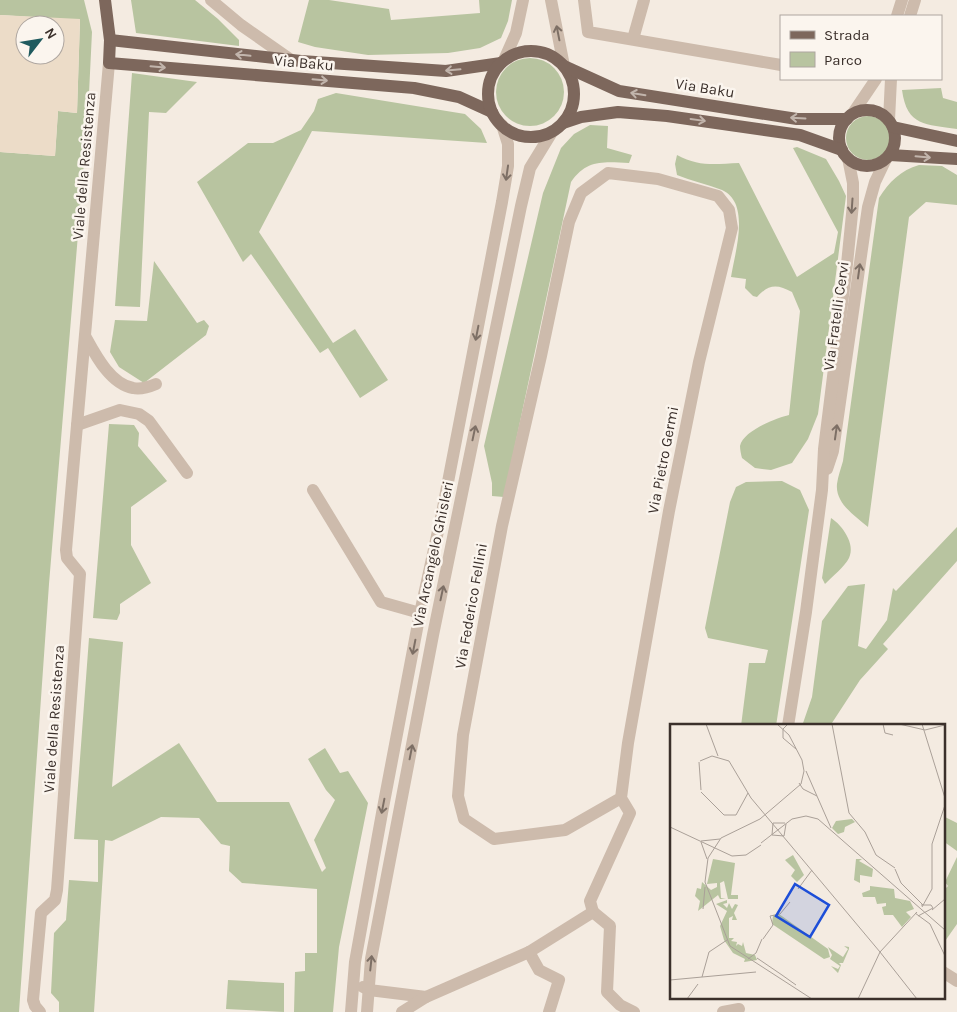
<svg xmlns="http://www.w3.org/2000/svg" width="957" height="1012" font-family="Karla,sans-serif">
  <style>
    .green { fill: #b8c4a0 }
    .plaza { fill: #ecdcc8; fill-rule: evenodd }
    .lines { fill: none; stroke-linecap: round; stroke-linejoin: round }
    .minor { stroke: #cdbbac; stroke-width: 12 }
    .major { stroke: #7d675c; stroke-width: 12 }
    .oneway { stroke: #7d6f65 }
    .oneway2 { stroke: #c2b5ac }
    .labels { text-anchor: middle; stroke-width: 5; stroke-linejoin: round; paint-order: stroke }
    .street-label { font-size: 15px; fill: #3b302b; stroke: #fbf5ee }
    .inset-road { fill: none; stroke: #aaa098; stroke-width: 1 }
    .view { fill: #1d4ed8; fill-opacity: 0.15; stroke: #1d4ed8; stroke-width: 2.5 }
    .inset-edge { fill: none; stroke: #3b302b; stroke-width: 2.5 }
  </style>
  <rect width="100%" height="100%" fill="#f4ebe1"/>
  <!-- green -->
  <g class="green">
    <path d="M0 0H84L92 32 88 114 49 584 19 1012H0V152L55 156 58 111 77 113 80 20 0 15Z"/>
    <path d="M131 0H195L218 19 239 40V46L136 33Z"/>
    <path d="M309 0H329L389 9 391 20 480 13 479 0H512L508 21 501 38 480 48 448 53 368 55 315 47 298 42Z"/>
    <circle cx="530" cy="92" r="34"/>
    <path d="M132 73 197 82 166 113 149 112 140 307 115 306Z"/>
    <path d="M941 88 943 98 957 102V129C926 124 907 127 902 90Z"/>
    <path d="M336 93 465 114 481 129 487 143 312 131 259 232 333 343 355 329 388 380 360 398 328 348 320 353 251 254 243 262 197 182 248 143H273L301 130 314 111 318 99Z"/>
    <circle cx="868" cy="138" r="22"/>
    <path d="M590 125 608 126 607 148 632 155 629 163C604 162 587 159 571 182L504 497 492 496V483L484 446 543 193 561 148 574 134Z"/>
    <path d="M797 147 826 159 839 181 846 196 818 414 808 439 792 463 771 470 755 468 742 458C741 455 740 449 740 446 743 431 776 418 789 415L800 311 792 292C777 284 769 284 757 297L753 296 745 288 746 279 731 277C735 252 751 203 722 190 707 184 691 181 677 175L675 164 677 155C699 167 715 164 739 163L797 277 834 253 838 232 793 148Z"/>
    <path d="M919 165 942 166 957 175V205L926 202 909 217 868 527C855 516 835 503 837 484 838 476 841 468 843 461L879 198C889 182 901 170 919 165Z"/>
    <path d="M154 261 197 323 204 320 209 326 206 335 144 383 119 367 110 352 115 320 147 321Z"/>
    <path d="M109 424 134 425 139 433 138 446 167 481 131 507V545L151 583 120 604V613L117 620 93 618Z"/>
    <path d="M782 481 800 490 809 510 776 726H741L749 663H765L768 650 708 638 705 628 730 502 736 487 746 482Z"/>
    <path d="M831 518C842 525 856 544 849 558 845 566 832 577 825 584L822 578Z"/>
    <path d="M957 527V561L883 644 888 649 860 680 830 726H802L812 697 822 621 848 586 865 584 858 646 866 649 887 620 893 588 896 591Z"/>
    <path d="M89 638 123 642 112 787 179 743 217 802H289L322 872 326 868 314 840 335 800 326 790 308 759 325 748 340 773 348 771 368 803 339 947 333 1012H294L295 972 305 971V953H317V889L242 883 229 871 230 846 221 844 199 818 161 817 112 841 105 840 94 1012H59V1002L51 993 54 933 66 920 69 880 98 882V840L74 839Z"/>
    <path d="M943 816 957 823V851L943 841Z"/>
    <path d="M957 857V924L943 944V891L948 886 945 882Z"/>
    <path d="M228 980 284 983V1012L226 1009Z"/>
  </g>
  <!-- plaza -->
  <path class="plaza" d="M0 15 80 19 77 113 58 111 55 156 0 152ZM25 25H55V55H25Z"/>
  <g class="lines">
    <!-- minor -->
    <g class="minor">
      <path d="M211 0 241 25 291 60"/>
      <path d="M551 0 564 66"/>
      <path d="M584 0 588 32 781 65"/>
      <path d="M897 16 902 0"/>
      <path d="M910 16 915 0"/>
      <path d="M633 39 644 0"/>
      <path d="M504 60 516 33 523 0"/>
      <path d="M853 113 876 79"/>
      <path d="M889 120 891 79"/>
      <path d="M85 336C95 354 110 384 133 388 141 390 149 387 156 384"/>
      <path d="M77 425 120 410 139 414 149 421 187 473"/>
      <path d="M827 469 833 451 868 207 875 182 886 159"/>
      <path d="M313 490 381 602 420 613"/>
      <path d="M788 726 806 612 822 490 824 449 847 264 853 204V183L848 158"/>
      <path d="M593 912 590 901 630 813 621 798 565 830 494 839 464 819 458 796 463 735 502 526 541 356 569 222 581 193 608 173 658 179 718 196 729 210 732 228 699 362 669 511 628 743 621 798"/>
      <path d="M593 912 610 926 607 992 620 1005 634 1012"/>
      <path d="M529 952 539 970 559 980 549 1012"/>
      <path d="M943 972 957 981"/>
      <path d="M363 987 369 990 426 997 529 952 593 912"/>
      <path d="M40 1012 35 1006 33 1000 41 913 55 900 57 890 80 574 67 558 66 550 109 63"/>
      <path d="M351 1012 355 962 382 813 420 613 442 513 502 202 508 166V144L502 125"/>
      <path d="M367 1012 371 959 433 635 521 206 530 168 552 132"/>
      <path d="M402 1012 426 997"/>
      <path d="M723 1012 739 1009"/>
    </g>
    <!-- major -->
    <g class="major">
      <path d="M105 0 110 40 109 63 414 88 459 97 492 112"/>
      <path d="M110 40 301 61 446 71 501 63"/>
      <circle cx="531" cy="94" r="43"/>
      <path d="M564 66 619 91 797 119H847"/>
      <circle cx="867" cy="138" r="28"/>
      <path d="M563 123 581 117 618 112 667 116 800 135 842 150"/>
      <path d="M893 127 957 141"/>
      <path d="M890 155 957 159"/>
    </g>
  </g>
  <!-- one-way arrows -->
  <defs><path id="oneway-shaft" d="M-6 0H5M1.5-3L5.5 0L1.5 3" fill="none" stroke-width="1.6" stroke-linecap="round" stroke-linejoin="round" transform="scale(1.25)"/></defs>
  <g class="oneway">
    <use href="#oneway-shaft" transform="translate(558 33) rotate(-101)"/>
    <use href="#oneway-shaft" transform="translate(507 173) rotate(98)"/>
    <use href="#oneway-shaft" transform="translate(852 206) rotate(94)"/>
    <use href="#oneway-shaft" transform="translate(859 271) rotate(-82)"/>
    <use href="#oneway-shaft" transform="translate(477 333) rotate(101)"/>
    <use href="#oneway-shaft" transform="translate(836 432) rotate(-82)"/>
    <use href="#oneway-shaft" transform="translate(474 433) rotate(-78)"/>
    <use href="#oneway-shaft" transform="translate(442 593) rotate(-78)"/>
    <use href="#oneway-shaft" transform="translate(414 647) rotate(101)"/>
    <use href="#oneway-shaft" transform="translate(411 752) rotate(-79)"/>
    <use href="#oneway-shaft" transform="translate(383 806) rotate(101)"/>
    <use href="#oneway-shaft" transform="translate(371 963) rotate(-84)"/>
  </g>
  <g class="oneway2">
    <use href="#oneway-shaft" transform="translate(243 55) rotate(-174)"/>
    <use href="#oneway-shaft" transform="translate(158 67) rotate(5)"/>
    <use href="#oneway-shaft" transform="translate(453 70) rotate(175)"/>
    <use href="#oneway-shaft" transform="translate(320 80) rotate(5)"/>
    <use href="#oneway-shaft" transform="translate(638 94) rotate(-171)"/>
    <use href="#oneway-shaft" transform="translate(798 118) rotate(-177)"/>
    <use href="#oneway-shaft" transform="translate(698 120) rotate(8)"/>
    <use href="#oneway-shaft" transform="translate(923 157) rotate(5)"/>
  </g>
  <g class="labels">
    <!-- street labels -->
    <g class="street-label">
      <text transform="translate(304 63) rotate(5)" y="5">Via Baku</text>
      <text transform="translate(705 88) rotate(9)" y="5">Via Baku</text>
      <text transform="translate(84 166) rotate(-85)" y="5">Viale della Resistenza</text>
      <text transform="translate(836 316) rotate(-82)" y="5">Via Fratelli Cervi</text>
      <text transform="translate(663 460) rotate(-79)" y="5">Via Pietro Germi</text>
      <text transform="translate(433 554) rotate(-78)" y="5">Via Arcangelo Ghisleri</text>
      <text transform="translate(471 606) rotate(-80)" y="5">Via Federico Fellini</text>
      <text transform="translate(54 719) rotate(-86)" y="5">Viale della Resistenza</text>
    </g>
  </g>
  <!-- overview -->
  <g transform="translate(670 724)">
    <rect width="275" height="275" fill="#f4ebe1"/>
    <path d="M182 95 185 98 175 103 174 108 168 110 162 104 166 97ZM123 131 134 151 127 158 121 152 125 146 115 136ZM43 135 65 139 61 171H68V175H58L54 157 50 159 51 174 56 175H50L48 171 28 187 30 177 25 172 27 164 31 165 32 158 41 166 47 163V159L37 160ZM186 135H192L189 137 203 145 202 153 190 151V159L184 156ZM200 162 224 165 225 174 240 177 244 185 236 188 241 193 232 203 223 191H214L212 183 216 182V179L207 180 205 173H193L192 169 200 166ZM57 176V179L53 180 57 184 59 179 62 185 65 180 68 181 64 189 67 196H62L63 192 59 194V214H64L61 217 67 218 66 222 68 220 72 222 73 218 76 229 85 231 87 236 74 238 75 235 63 229 54 216 50 202 57 187 46 180ZM109 190 158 225 160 233 154 235 102 200 103 191ZM174 222 179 223V225L173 239H169L171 241 168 249 161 242 168 245 170 242 160 235 162 231 158 223 173 233 178 225Z" fill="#b8c4a0"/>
    <path class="inset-road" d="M36 0 48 32M107 0 119 11 132 36 134 47 131 60 90 95 51 114 38 134 35 158 60 222 142 275M118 0 113 5V14L126 25M162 0 179 89 195 108 206 131 225 144M213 0 215 9 223 11M229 0 255 6 275 1M252 0 275 74M30 37 42 32 59 37 81 74 210 228M29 38 31 66M136 47 161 104M129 59 133 65 147 72M31 68 54 91H66M66 91 78 69M0 103 62 132 76 131 91 121M102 111 103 99H115M102 111 114 112 116 100M31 117 50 115M31 118 37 135M91 119 122 95 136 92 148 95 275 206M225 145 231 159 253 181M128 165 142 146M252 183 262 165V120L275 81M33 185 35 163M262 186 275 175M245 189 260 200 275 232M248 192 263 184 261 181H251M93 215 103 201 100 192 110 190 120 178M210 228 247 275M87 234 112 251M78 235 86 229 92 215M112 251 126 261M32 253 39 228 57 216M0 256 86 248M17 275 28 260M188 275 210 228 247 188"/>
    <path class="view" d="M125 160 159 181 140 213 106 192Z"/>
    <rect width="275" height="275" class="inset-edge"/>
  </g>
  <!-- legend -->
  <rect x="780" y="15" width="162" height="65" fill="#fbf5ee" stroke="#aea6a0"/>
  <rect x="790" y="31" width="25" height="8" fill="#7d675c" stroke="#aea6a0"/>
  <text x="824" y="40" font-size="15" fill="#3b302b">Strada</text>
  <rect x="790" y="52" width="25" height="15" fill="#b8c4a0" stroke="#aea6a0"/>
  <text x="824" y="65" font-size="15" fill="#3b302b">Parco</text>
  <!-- north arrow -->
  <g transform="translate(40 40) rotate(59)"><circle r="24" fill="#fbf5ee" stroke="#aea6a0"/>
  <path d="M0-4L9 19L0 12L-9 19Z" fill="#1f5a5e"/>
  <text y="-8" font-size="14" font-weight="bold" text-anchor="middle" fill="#3b302b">N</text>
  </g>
</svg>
